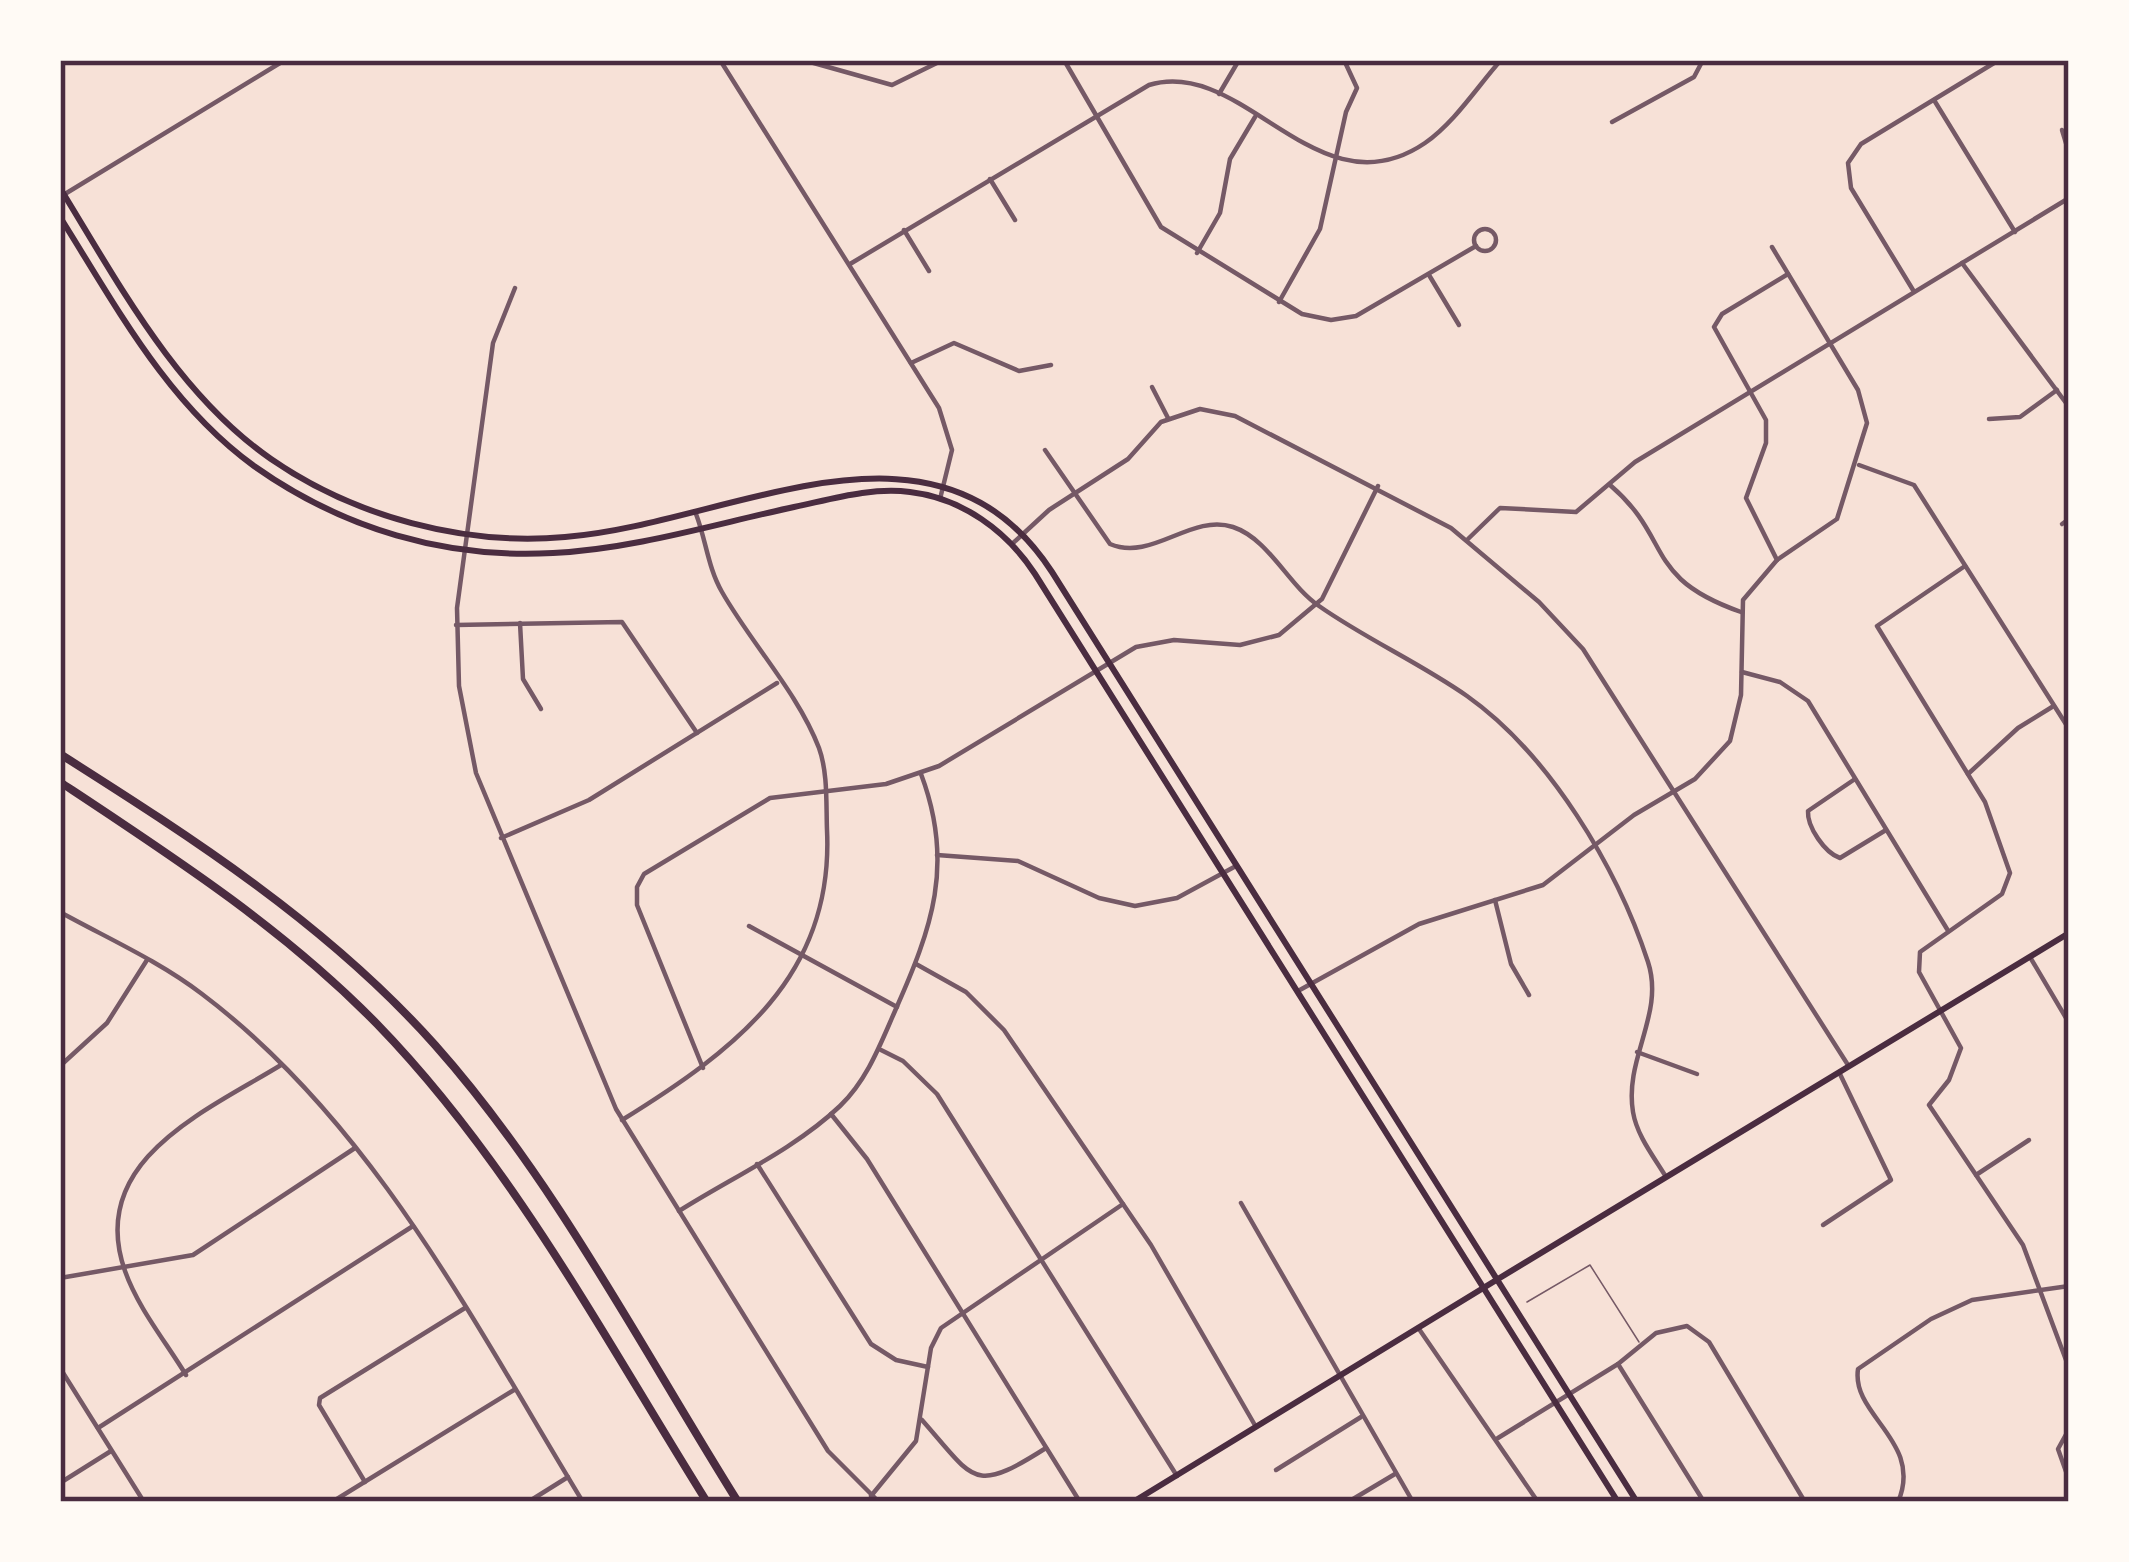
<svg xmlns="http://www.w3.org/2000/svg" width="2129" height="1562" font-family="Figtree,sans-serif">
  <style>
    .lines { fill: none; stroke-linecap: round; stroke-linejoin: round }
    .service { stroke: #755966; stroke-width: 1.5 }
    .minor { stroke: #755966; stroke-width: 4.5 }
    .tertiary { stroke: #755966; stroke-width: 4.5 }
    .secondary { stroke: #4a2c40; stroke-width: 6 }
    .primary { stroke: #4a2c40; stroke-width: 6 }
    .motorway { stroke: #4a2c40; stroke-width: 8 }
    .neatline { fill: none; stroke: #4a2c40; stroke-width: 4.5 }
  </style>
  <rect width="100%" height="100%" fill="#f7e1d7"/>
  <g class="lines">
    <!-- service -->
    <path class="service" d="M1527 1302 1590 1265 1639 1342"/>
    <!-- minor -->
    <g class="minor">
      <path d="M803 60 892 85 943 60"/>
      <path d="M1064 60 1161 227 1302 314 1331 320 1356 316 1476 246"/>
      <path d="M1219 94 1239 60"/>
      <path d="M1934 100 2015 232"/>
      <path d="M1612 122 1694 77 1703 60"/>
      <path d="M2062 130 2069 153"/>
      <path d="M990 179 1015 220"/>
      <circle cx="1485" cy="240" r="11"/>
      <path d="M904 230 929 271"/>
      <path d="M1197 253 1220 213 1230 159 1255 117"/>
      <path d="M1962 263 2069 407"/>
      <path d="M850 264 1149 85C1244 56 1318 216 1425 143 1455 122 1477 87 1501 60"/>
      <path d="M1429 275 1459 325"/>
      <path d="M1913 290 1851 188 1848 163 1861 144 1999 60"/>
      <path d="M1279 302 1320 229 1346 112 1357 88 1344 60"/>
      <path d="M911 363 954 343 1019 371 1051 365"/>
      <path d="M1152 387 1168 418"/>
      <path d="M1989 419 2020 417 2057 390"/>
      <path d="M1045 450 1110 544C1152 562 1191 513 1233 527 1269 539 1288 585 1319 606 1366 639 1420 663 1467 696 1549 754 1617 867 1648 962 1665 1014 1624 1058 1633 1112 1637 1136 1654 1157 1666 1177"/>
      <path d="M1859 465 1914 485 2069 729"/>
      <path d="M1610 485C1674 540 1642 577 1741 612"/>
      <path d="M2062 524 2069 519"/>
      <path d="M1468 539 1500 508 1576 512 1635 462 2069 198"/>
      <path d="M1012 544 1049 510 1128 459 1161 422 1200 409 1235 416 1451 528 1539 602 1583 649 1848 1065"/>
      <path d="M1777 560 1746 498 1766 443V420L1714 327 1722 314 1788 274"/>
      <path d="M1965 566 1877 626 1985 802 2010 873 2002 894 1920 952 1919 972 1961 1048 1949 1080 1929 1105 2023 1245 2069 1368"/>
      <path d="M520 623 523 679 541 709"/>
      <path d="M456 625 622 622 697 733"/>
      <path d="M1742 672 1780 682 1808 701 1947 929"/>
      <path d="M1968 774 2018 728 2052 707"/>
      <path d="M1855 779 1808 811C1807 827 1825 853 1840 858L1886 830"/>
      <path d="M501 838 589 800 777 683"/>
      <path d="M937 855 1018 861 1099 898 1135 906 1177 898 1236 866"/>
      <path d="M1495 900 1511 964 1529 995"/>
      <path d="M749 926 897 1007"/>
      <path d="M2030 957 2069 1023"/>
      <path d="M916 964 966 992 1004 1030 1151 1245 1256 1427"/>
      <path d="M1298 991 1419 924 1543 885 1634 815 1695 779 1730 741 1741 695 1743 600 1777 560 1837 519 1867 423 1858 390 1772 247"/>
      <path d="M881 1050 903 1061 937 1094 1177 1476"/>
      <path d="M1637 1052 1697 1074"/>
      <path d="M60 1066 107 1023 147 960"/>
      <path d="M703 1068 637 905V887L644 874 770 798 886 784 939 766 1136 647 1174 640 1240 645 1279 635 1322 599 1378 486"/>
      <path d="M831 1114 867 1159 1080 1502"/>
      <path d="M622 1120C735 1050 834 976 827 830 826 804 828 773 819 748 798 693 751 643 722 592 708 568 706 540 696 514"/>
      <path d="M60 1160V1181"/>
      <path d="M757 1164 871 1344 896 1360 928 1367"/>
      <path d="M1976 1175 2029 1140"/>
      <path d="M1241 1203 1413 1502"/>
      <path d="M679 1211C731 1178 795 1149 840 1106 867 1080 880 1045 895 1011 932 928 955 864 921 774"/>
      <path d="M1823 1225 1891 1180 1839 1072"/>
      <path d="M60 1278 193 1255 355 1148"/>
      <path d="M1419 1329 1538 1502"/>
      <path d="M1618 1364 1704 1502"/>
      <path d="M60 1368 144 1502"/>
      <path d="M186 1375C166 1342 138 1308 125 1271 86 1161 206 1111 281 1065"/>
      <path d="M922 1420C975 1480 972 1495 1046 1448"/>
      <path d="M98 1428 413 1226"/>
      <path d="M2069 1429 2058 1449 2069 1480"/>
      <path d="M1498 1438 1618 1364 1656 1333 1687 1326 1709 1342 1805 1502"/>
      <path d="M1276 1470 1361 1417"/>
      <path d="M365 1482 319 1405 320 1398 465 1308"/>
      <path d="M60 1483 111 1451"/>
      <path d="M871 1496 916 1441 931 1348 941 1328 1123 1204"/>
      <path d="M332 1502 514 1390"/>
      <path d="M528 1502 568 1477"/>
      <path d="M1348 1502 1395 1474"/>
      <path d="M1898 1502C1924 1441 1851 1416 1858 1369L1931 1319 1972 1300 2069 1286"/>
    </g>
    <!-- tertiary -->
    <g class="tertiary">
      <path d="M720 60 939 408 952 450 940 499"/>
      <path d="M60 197 285 60"/>
      <path d="M515 288 493 343 457 608 459 686 476 773 616 1109 828 1451 879 1502"/>
      <path d="M60 912C107 938 159 961 202 994 373 1123 474 1323 583 1502"/>
    </g>
    <!-- secondary -->
    <g class="secondary">
      <path d="M60 188C119 284 177 394 271 459 355 517 464 546 565 537 731 524 935 393 1052 572L1637 1502"/>
      <path d="M60 217C116 306 167 403 254 466 343 529 445 559 553 553 634 549 715 524 794 507 832 499 871 487 910 492 962 498 1007 531 1035 574L1618 1502"/>
      <path d="M1133 1502 1498 1279"/>
    </g>
    <!-- primary -->
    <path class="primary" d="M1498 1279 2069 933"/>
    <!-- motorway -->
    <g class="motorway">
      <path d="M60 754C194 839 328 925 435 1045 555 1180 642 1349 738 1502"/>
      <path d="M60 782C172 856 283 928 377 1024 512 1163 605 1339 707 1502"/>
    </g>
  </g>
  <!-- border -->
  <rect width="2129" height="1562" fill="none" stroke="#fffaf5" stroke-width="126"/>
  <rect x="63" y="63" width="2003" height="1436" class="neatline"/>
</svg>
